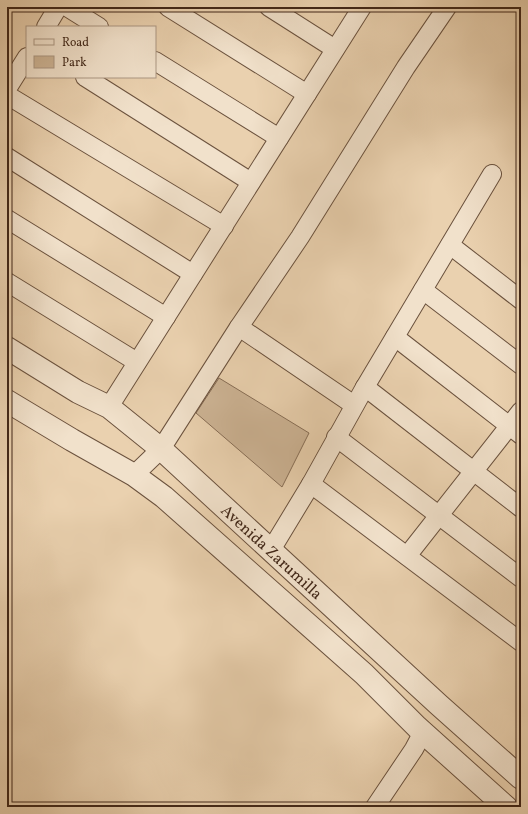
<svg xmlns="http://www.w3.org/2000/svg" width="528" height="814" font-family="Vollkorn,serif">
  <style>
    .green { fill: #cdb495; stroke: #876e56 }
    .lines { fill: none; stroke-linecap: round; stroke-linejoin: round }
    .minor-casing { stroke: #6b523e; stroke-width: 20 }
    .tertiary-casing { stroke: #6b523e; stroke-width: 24 }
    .minor { stroke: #f1e1cb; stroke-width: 18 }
    .tertiary { stroke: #f1e1cb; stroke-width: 22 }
    .labels { text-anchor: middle; stroke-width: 3; stroke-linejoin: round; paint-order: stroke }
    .street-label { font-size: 16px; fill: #412718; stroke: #f1e1cb }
  </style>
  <rect width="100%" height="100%" fill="#ead1af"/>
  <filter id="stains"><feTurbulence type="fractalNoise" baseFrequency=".005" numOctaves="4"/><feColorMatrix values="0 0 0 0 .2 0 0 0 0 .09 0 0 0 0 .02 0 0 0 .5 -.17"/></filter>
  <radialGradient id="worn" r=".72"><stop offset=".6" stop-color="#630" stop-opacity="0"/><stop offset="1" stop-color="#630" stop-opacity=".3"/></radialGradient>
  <!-- green -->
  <path class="green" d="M219 378 309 433 282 487 196 413Z"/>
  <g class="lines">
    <!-- minor casing -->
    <g class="minor-casing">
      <g id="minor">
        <path d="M67 7 99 27"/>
        <path d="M168 7 307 94"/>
        <path d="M269 7 335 49"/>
        <path d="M46 27 58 7"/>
        <path d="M155 61 279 138"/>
        <path d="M85 77 251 182"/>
        <path d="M7 89 27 57"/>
        <path d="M7 95 224 226"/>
        <path d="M7 157 193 274"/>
        <path d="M7 219 166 317"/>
        <path d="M450 245 521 300"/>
        <path d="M7 282 137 362"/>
        <path d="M423 290 521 365"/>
        <path d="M239 327 354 405"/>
        <path d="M395 337 521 435"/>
        <path d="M365 387 521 508"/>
        <path d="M109 407 362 7"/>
        <path d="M336 437 521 578"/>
        <path d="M134 475 161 449 239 327 300 237 406 67 447 7"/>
        <path d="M311 484 521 642"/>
        <path d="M271 550 311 484 365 387 492 174"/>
        <path d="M407 556 521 411"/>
        <path d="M375 807 414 749 423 732"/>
      </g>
    </g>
    <!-- tertiary casing -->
    <g class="tertiary-casing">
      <g id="tertiary">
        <path id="s1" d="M7 348 78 392 109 407 161 449 439 705 521 778"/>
        <path d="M7 401 72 440 134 475 164 497 364 674 417 727 506 807"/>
      </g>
    </g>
    <!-- minor -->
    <use href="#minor" class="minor"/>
    <!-- tertiary -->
    <use href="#tertiary" class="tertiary"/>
  </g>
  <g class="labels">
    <!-- street labels -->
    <g class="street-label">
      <text dy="6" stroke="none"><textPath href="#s1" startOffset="336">Avenida Zarumilla</textPath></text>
    </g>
  </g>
  <!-- margin -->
  <rect width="528" height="814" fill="none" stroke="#ead1af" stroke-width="24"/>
  <rect x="8" y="8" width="512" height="798" fill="none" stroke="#412718" stroke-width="2"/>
  <rect x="12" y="12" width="504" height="790" fill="none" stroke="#412718"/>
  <!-- legend -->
  <rect x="26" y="26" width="130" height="52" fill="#f1e1cb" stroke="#ab9783"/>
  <rect x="34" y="39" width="20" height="6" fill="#f1e1cb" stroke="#ab9783"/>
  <text x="62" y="46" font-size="12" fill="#412718">Road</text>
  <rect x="34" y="56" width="20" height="12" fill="#cdb495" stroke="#ab9783"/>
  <text x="62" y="66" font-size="12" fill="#412718">Park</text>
  <rect width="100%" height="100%" filter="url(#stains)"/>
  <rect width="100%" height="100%" fill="url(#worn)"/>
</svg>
